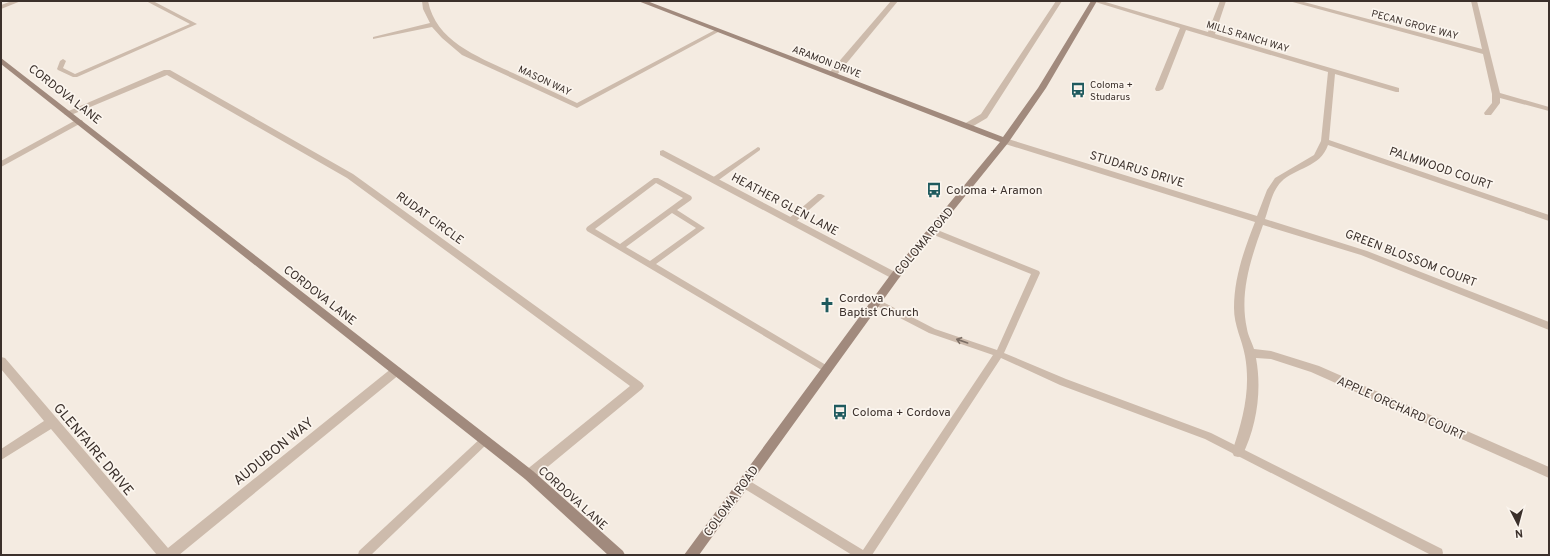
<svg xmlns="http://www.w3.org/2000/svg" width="1550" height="556" font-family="Overpass,sans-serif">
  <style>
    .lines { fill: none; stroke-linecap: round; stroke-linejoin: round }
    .lane { fill: #cdbbac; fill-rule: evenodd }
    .street { fill: #cdbbac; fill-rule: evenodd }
    .secondary { fill: #a18a7d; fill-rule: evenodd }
    .oneway { stroke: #7d6f65 }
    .labels { text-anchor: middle; stroke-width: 3.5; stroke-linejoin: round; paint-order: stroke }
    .far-street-label { font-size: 10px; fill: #3b302b; stroke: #fbf5ee }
    .far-poi-label { font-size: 10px; fill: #3b302b; stroke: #fbf5ee; text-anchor: start }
    .street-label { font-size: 12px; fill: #3b302b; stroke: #fbf5ee }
    .poi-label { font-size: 12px; fill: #3b302b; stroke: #fbf5ee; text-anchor: start }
    .near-street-label { font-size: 14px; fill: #3b302b; stroke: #fbf5ee }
  </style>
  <rect width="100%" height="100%" fill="#f4ebe1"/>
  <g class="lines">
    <!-- lane -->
    <g class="lane">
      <path d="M146 1H153L197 24 77 77H73L58 70 57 69 60 61 63 59 66 61 63 68 75 74 190 24Z"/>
      <path d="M758 147 760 148V150L716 182H712L710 180 712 178Z"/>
      <path d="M654 178H658L691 196 692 198 691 200 677 210 705 228 656 264 831 368 832 370 831 372 828 373 825 372 587 231 586 229 587 227ZM656 183 683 198 620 244 595 229ZM672 213 696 228 650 261 626 247Z"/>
      <path d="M818 194H821L825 196 794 223H788L787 221 788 219Z"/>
      <path d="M929 229H935L1039 271 1040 273 1004 353 1066 379 1211 433 1442 549 1443 553 1442 555H1431L1205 439 1060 385 1001 358 872 555H852L740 486 739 483 740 480 744 479 748 480 863 550 993 355 929 333 873 304 872 302 873 300H879L935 329 997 350 1031 274 929 233 928 231Z"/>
      <path d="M485 436 488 437 490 440 488 443 371 555H358L359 551 482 437Z"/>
    </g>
    <!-- street -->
    <g class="street">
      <path d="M12 1H21L1 9V5Z"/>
      <path d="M422 1H428C436 42 479 57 513 73 534 83 556 93 577 103L715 30 720 31 577 108 462 55 442 38 432 27 373 39V37L430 23 423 9Z"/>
      <path d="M891 1H898L836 76H830V72Z"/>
      <path d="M1056 1H1062L987 118 970 128H964V124L981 114Z"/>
      <path d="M1092 1H1102L1208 32 1220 1H1226L1215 34 1399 88V92H1396L1335 74 1329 140 1549 215V221L1328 145C1320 168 1296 167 1281 182 1272 191 1269 208 1265 219L1367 251 1549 322V330L1361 255 1263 225C1251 258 1239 293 1247 329 1248 336 1252 342 1254 349L1271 351 1319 366 1549 467V478L1311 372 1271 359 1256 358C1262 390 1257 426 1242 456L1238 457 1234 456 1232 452C1243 420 1251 389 1245 356 1242 339 1234 326 1234 308 1234 278 1244 250 1255 222L1002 143 1001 141 1005 139H1008L1257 216 1267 190 1275 178 1314 155 1321 141 1328 72 1186 30 1163 89 1159 91H1156L1155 89 1180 28Z"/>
      <path d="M1289 1H1300L1482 49 1471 1H1477L1500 93 1549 107V111L1500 98V103L1491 115H1485L1484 113 1492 103V94L1483 54Z"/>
      <path d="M164 70H170L353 174 642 383 644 386 642 389 533 479 529 480 525 479 523 475 525 471 630 386 347 178 167 75 71 115H65L64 113Z"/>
      <path d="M76 120H82L83 122 1 167V161Z"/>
      <path d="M663 150 899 274 900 276 899 278H891L660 155V151Z"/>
      <path d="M1 357 5 358 168 548 392 368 396 367 400 368 402 371 400 374 179 555H157L51 429 1 460V449L44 421 1 369Z"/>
    </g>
    <!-- secondary -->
    <g class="secondary">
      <path d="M638 1H647L1003 137 1038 88 1091 1H1097L1046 88 1008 143 899 278 699 555H684L891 274 1000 142Z"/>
      <path d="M1 58 533 471 623 551 625 555H608L525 479 1 64Z"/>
    </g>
  </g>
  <!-- one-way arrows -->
  <defs><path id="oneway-shaft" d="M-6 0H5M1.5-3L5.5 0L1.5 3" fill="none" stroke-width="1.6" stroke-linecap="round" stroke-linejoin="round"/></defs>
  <use class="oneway" href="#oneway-shaft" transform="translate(962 341) rotate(-161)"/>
  <!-- icons -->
  <defs>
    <g id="bus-bare" transform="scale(1.2)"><path d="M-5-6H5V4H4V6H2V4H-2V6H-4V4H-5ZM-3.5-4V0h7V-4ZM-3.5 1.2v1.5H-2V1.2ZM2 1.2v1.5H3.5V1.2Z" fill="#1f5a5e" stroke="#fbf5ee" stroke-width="2.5" paint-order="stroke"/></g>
    <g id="church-bare" transform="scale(1.2)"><path d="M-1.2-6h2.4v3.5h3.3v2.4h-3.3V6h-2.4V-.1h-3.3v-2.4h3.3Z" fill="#1f5a5e" stroke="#fbf5ee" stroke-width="2.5" paint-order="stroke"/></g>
  </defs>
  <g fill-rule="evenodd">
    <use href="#bus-bare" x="1078" y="90"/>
    <use href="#bus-bare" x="934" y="190"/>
    <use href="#church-bare" x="827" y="305"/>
    <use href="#bus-bare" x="840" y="412"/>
  </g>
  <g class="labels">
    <!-- far-street labels -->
    <g class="far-street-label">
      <text transform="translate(1415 24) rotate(15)" y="4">PECAN GROVE WAY</text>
      <text transform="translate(1248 36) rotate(17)" y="4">MILLS RANCH WAY</text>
      <text transform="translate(827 61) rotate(21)" y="4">ARAMON DRIVE</text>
      <text transform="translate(545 80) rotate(25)" y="4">MASON WAY</text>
    </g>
    <!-- far-poi labels -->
    <g class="far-poi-label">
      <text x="1090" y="88">Coloma +<tspan x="1090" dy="12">Studarus</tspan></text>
    </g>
    <!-- street labels -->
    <g class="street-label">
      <text transform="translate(65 94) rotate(38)" y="4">CORDOVA LANE</text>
      <text transform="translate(1441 168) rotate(19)" y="4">PALMWOOD COURT</text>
      <text transform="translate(1137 169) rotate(17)" y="4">STUDARUS DRIVE</text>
      <text transform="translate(785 204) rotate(28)" y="4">HEATHER GLEN LANE</text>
      <text transform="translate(430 218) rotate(36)" y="4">RUDAT CIRCLE</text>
      <text transform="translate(924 241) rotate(-50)" y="4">COLOMA ROAD</text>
      <text transform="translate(1411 258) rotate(21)" y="4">GREEN BLOSSOM COURT</text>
      <text transform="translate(320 295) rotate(38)" y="4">CORDOVA LANE</text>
      <text transform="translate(1401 408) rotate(24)" y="4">APPLE ORCHARD COURT</text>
      <text transform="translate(573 498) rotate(42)" y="4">CORDOVA LANE</text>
      <text transform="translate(731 501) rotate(-54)" y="4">COLOMA ROAD</text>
    </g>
    <!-- poi labels -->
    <g class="poi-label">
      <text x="946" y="194">Coloma + Aramon</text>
      <text x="839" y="302">Cordova<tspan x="839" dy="14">Baptist Church</tspan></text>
      <text x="852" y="416">Coloma + Cordova</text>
    </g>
    <!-- near-street labels -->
    <g class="near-street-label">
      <text transform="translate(94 449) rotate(50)" y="5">GLENFAIRE DRIVE</text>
      <text transform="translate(273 451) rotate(-39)" y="5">AUDUBON WAY</text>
    </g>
  </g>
  <!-- border -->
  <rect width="1550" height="556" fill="none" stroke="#3b302b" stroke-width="4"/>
  <!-- north arrow -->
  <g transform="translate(1518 524) rotate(174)" stroke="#fbf5ee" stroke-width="3" paint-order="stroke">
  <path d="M0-3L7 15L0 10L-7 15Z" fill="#3b302b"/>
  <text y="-6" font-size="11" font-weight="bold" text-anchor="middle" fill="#3b302b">N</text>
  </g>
</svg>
